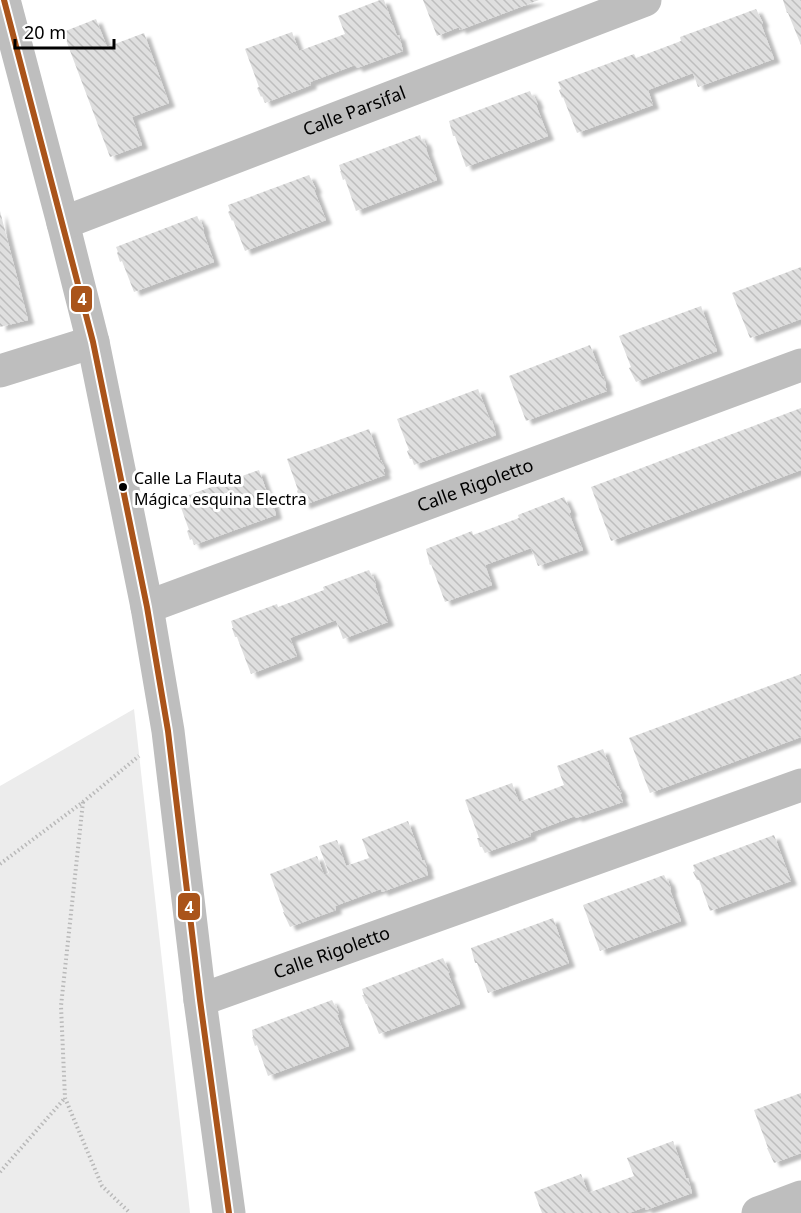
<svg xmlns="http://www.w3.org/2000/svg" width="801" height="1213" font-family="'Noto Sans',sans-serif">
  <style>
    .green { fill: #ececec }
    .building { fill: url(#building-back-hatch); filter: url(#shadow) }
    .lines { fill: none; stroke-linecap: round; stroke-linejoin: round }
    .path { stroke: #b9b9b9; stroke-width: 4; stroke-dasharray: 1.5 3; stroke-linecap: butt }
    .street { stroke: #bebebe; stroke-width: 33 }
    .bus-1-casing { stroke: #fff; stroke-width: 10 }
    .bus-1 { stroke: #aa541a; stroke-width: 6 }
    .bus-dot { fill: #000; stroke: #fff; stroke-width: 2 }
    .labels { text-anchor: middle; stroke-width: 6; stroke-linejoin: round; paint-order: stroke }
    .bus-label { font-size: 16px; fill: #000; stroke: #fff; text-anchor: start }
    .street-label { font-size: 18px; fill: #000; stroke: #fff }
    .line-badge { stroke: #fff; stroke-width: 2 }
    .badge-label { font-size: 16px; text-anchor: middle; font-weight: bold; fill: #fff }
  </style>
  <defs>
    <pattern id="building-back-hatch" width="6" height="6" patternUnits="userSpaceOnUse" patternTransform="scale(1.5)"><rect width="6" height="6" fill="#dfdfdf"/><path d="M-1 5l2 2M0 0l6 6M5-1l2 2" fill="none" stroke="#bebebe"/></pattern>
    <filter id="shadow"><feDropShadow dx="6" dy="4" stdDeviation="1.5" flood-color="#0004"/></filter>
  </defs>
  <rect width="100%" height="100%" fill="#fff"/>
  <!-- green -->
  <path class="green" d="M134 709 190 1213H0V786Z"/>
  <!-- building -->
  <g class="building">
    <path d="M380 0H384L397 36 399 35 403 51 357 68 355 65 310 82 311 85 265 103 262 96 261 97 257 88 259 87 245 49 292 32 299 51 345 34 338 16Z"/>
    <path d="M423 0H539L460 30 459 27 437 36Z"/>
    <path d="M783 0H801V45L788 13H787Z"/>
    <path d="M756 9 763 23 761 24 774 59 698 87 693 73 648 90 653 105 577 133 563 97 562 98 559 90 561 89 558 82 634 54 636 58 681 41 680 37Z"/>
    <path d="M96 19 107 47 144 33 169 103 132 117 142 145 110 157 63 32Z"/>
    <path d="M530 91 532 96H534L538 105H536L548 136 466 167 455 136H453L449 121Z"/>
    <path d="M420 135 422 141 424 140 427 148 426 149 437 180 356 211 345 179 343 180 340 171H341L339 165Z"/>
    <path d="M309 175 316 189 314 190 326 220 245 251 233 220 232 221 228 212 230 211 228 205Z"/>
    <path d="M0 211 28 320 0 327Z"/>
    <path d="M197 216 200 222 201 221 204 230 203 231 214 262 134 292 122 261 120 262 117 253 118 252 116 247Z"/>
    <path d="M801 267V319L750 338 732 293Z"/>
    <path d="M701 306 717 351 636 382 629 368 631 367 619 336Z"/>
    <path d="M590 345 602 377 603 376 606 384 605 385 607 391 526 421 509 376Z"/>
    <path d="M478 389 490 420H492L496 435 414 465 412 459H410L407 451 409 450 397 419Z"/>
    <path d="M801 408V470L611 541 591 487Z"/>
    <path d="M369 429 380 460H381L385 469H383L385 475 304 505 302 499 300 500 297 491 298 490 287 459Z"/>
    <path d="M259 470 270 501 272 500 276 515 194 545 192 539 190 540 187 531 189 530 178 499Z"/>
    <path d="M564 497 571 512 569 513 583 550 538 566 531 548 485 565 492 585 445 602 431 564 430 565 426 549 472 531 473 535 519 518 518 515Z"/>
    <path d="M369 570 372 576H373L376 584 375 585 388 622 343 639 336 620 290 638 297 656 251 674 237 637H235L232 628H233L231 621 277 604 278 607 324 590 323 587Z"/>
    <path d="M801 674V737L650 793 629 738Z"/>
    <path d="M603 749 617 786H618L622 794H620L623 802 576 818 575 816 530 833 531 836 485 853 482 847H480L477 838H479L465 800 512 783 519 802 564 785 557 766Z"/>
    <path d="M408 821 422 860H424L427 868H426L428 875 382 892 381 889 335 906 336 910 290 927 283 912H284L270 874 317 856 324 875 329 873 319 846 337 840 346 866 369 858 362 839Z"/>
    <path d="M774 835 791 881 710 911 699 880H697L693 872 695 871 693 865Z"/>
    <path d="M664 875 667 881 668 880 671 889 670 890 681 921 600 951 583 905Z"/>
    <path d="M553 918 569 963 488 993 477 963H475L471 948Z"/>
    <path d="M443 958 450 973H448L460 1004 379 1034 367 1004H366L362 995H364L362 989Z"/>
    <path d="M332 1000 335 1006 336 1005 339 1014 337 1015 349 1046 268 1076 257 1045 255 1046 252 1037H253L252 1030Z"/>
    <path d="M801 1093V1153L774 1163 767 1148H768L754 1110Z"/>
    <path d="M673 1141 686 1178H688L692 1193 646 1210 645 1207 629 1213H542L534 1192 581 1174 588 1193 634 1176 627 1158Z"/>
  </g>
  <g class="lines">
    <!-- path -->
    <g class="path">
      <path d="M83 802 61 1006 65 1098 102 1186 130 1213"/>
      <path d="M0 864 83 802 139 756"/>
      <path d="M0 1172 65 1098"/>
    </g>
    <!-- street -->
    <g class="street">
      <path d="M4 0 63 223 93 342 147 607 168 731 200 1000 229 1213"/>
      <path id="s1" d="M63 223 645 0"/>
      <path d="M0 371 93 342"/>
      <path id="s2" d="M147 607 801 365"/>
      <path id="s3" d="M200 1000 801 785"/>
      <path d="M758 1213 801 1197"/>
    </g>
    <!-- bus-1 casing -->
    <g class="bus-1-casing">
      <path id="bus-1" d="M4 0 93 342 147 607 168 731 200 1000 229 1213"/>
    </g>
    <!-- bus-1 -->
    <use href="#bus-1" class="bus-1"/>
  </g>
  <!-- markers -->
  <circle class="bus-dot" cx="123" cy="487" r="5"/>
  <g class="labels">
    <!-- bus labels -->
    <g class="bus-label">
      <text x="134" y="484">Calle La Flauta<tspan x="134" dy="21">Mágica esquina Electra</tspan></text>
    </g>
    <!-- street labels -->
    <g class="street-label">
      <text dy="6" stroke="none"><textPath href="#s1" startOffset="312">Calle Parsifal</textPath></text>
      <text dy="6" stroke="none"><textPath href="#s2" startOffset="350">Calle Rigoletto</textPath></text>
      <text dy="6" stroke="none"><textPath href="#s3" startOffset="140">Calle Rigoletto</textPath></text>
    </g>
  </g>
  <g class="line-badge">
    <rect x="70" y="285" width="23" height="28" rx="6" fill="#aa541a"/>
    <rect x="177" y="892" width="24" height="29" rx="6" fill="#aa541a"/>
  </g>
  <g class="badge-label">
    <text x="82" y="305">4</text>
    <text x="189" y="913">4</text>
  </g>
  <!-- scale -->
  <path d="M15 39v9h99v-9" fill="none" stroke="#000000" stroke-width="3"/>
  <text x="24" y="39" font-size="18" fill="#000000" stroke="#ffffff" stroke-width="4.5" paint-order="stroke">20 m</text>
</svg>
